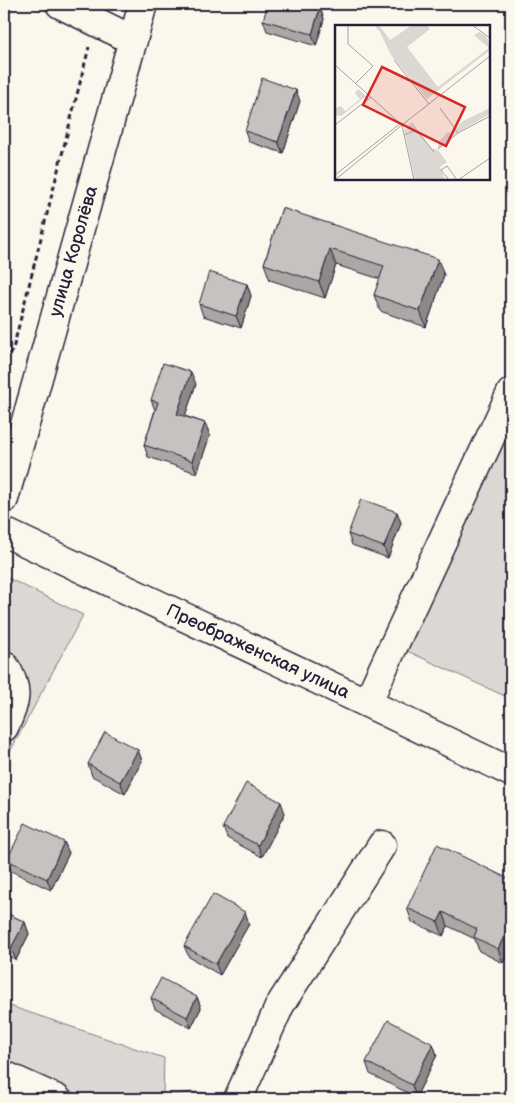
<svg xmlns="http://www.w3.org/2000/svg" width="515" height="1103" font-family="'Balsamiq Sans',sans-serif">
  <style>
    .green { fill: #dbd8d3; stroke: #7e7d87 }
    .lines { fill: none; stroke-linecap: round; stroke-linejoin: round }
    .minor-casing { stroke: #22223b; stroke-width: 31 }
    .major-casing { stroke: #22223b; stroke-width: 31 }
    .path { stroke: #22223b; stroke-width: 3; stroke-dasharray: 5 4; stroke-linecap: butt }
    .minor { stroke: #fbf7ec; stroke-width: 28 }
    .major { stroke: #fbf7ec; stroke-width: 28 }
    .wall { fill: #aaa7a5; stroke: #22223b }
    .shaded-wall { fill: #8b8886; stroke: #22223b }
    .building { fill: #c6c2c0; stroke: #22223b }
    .labels { text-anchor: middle; stroke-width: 4; stroke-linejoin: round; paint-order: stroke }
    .street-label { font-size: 18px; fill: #22223b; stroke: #fbf7ec }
    .inset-road { fill: none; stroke: #a4a2a5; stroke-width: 1 }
    .view { fill: #d62828; fill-opacity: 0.15; stroke: #d62828; stroke-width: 2.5 }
    .inset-edge { fill: none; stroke: #22223b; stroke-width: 2.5 }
  </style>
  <rect width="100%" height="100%" fill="#fbf7ec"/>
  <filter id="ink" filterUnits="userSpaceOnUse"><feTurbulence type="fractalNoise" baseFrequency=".02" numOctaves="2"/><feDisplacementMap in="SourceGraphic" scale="10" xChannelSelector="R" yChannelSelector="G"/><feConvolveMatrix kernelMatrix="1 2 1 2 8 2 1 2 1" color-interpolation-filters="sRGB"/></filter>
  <g filter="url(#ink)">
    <!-- green -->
    <g class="green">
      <path d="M511 422V699L405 650Z"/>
      <path d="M4 576 83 615 4 763Z"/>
      <path d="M4 1004 164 1058 163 1096 192 1092 236 1095 242 1099H89L4 1064Z"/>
    </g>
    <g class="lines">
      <!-- minor casing -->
      <g class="minor-casing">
        <g id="minor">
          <path d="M60 4 133 40"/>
          <path d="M4 665C20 689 16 703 4 727"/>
          <path d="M367 703 511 393"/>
          <path d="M4 1075 57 1099"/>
          <path d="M238 1099 280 1005 382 845"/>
        </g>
      </g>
      <!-- major casing -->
      <g class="major-casing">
        <g id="major">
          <path d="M4 499 143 4"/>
          <path d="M4 532 367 703 511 772"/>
        </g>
      </g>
      <!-- path -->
      <path class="path" d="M4 362 13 349 89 47"/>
      <!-- minor -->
      <use href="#minor" class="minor"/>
      <!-- major -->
      <use href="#major" class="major"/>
    </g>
    <!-- wall -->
    <g class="wall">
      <path d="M316 7 320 8 324 19 316 46 267 31 263 20Z"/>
      <path d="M300 101 283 153 249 142 245 131Z"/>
      <path d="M282 208 444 275 426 327 380 311 374 295 380 279 336 265 325 298 270 280 264 264Z"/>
      <path d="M247 284 251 296 241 328 203 316 199 304Z"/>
      <path d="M196 384 185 416 205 423 210 435 197 473 148 457 144 445 155 410 151 400Z"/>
      <path d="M397 512 401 523 388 558 352 545 348 534Z"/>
      <path d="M138 750 142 761 125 794 92 776 88 764Z"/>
      <path d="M285 813 262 857 227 838 223 827Z"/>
      <path d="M64 842 69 853 51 890 11 871 7 860Z"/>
      <path d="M511 880V946L503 963 479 951 475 939 448 926 443 936 412 922 407 908Z"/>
      <path d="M4 912 25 922 29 934 16 960 4 953Z"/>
      <path d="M245 912 249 924 220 975 189 957 184 946Z"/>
      <path d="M197 997 201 1008 191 1028 155 1009 151 998Z"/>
      <path d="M433 1044 437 1055 416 1097 370 1074 366 1062Z"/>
    </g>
    <!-- shaded-wall -->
    <g class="shaded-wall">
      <path d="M310 4H317L314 16 309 5Z"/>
      <path d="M320 8 324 19 316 46 312 34Z"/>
      <path d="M296 90 300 101 283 153 278 142Z"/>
      <path d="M330 249 336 265 325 298 319 282Z"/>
      <path d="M438 259 444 275 426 327 420 311Z"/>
      <path d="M247 284 251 296 241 328 236 316Z"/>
      <path d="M191 372 196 384 182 425 177 414Z"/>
      <path d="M205 423 210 435 197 473 192 461Z"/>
      <path d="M397 512 401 523 388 558 384 547Z"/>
      <path d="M138 750 142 761 125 794 120 782Z"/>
      <path d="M281 802 285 813 262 857 258 845Z"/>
      <path d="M64 842 69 853 51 890 47 879Z"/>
      <path d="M245 912 249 924 220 975 216 964Z"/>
      <path d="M443 912 448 926 443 936 438 922Z"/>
      <path d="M25 922 29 934 16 960 11 948Z"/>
      <path d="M511 922V946L503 963 498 949Z"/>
      <path d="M197 997 201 1008 191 1028 187 1017Z"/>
      <path d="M433 1044 437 1055 416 1097 412 1085Z"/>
    </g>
    <!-- building -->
    <g class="building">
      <path d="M268 4H310L309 5 320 8 312 34 263 20Z"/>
      <path d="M262 78 296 90 278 142 245 131Z"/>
      <path d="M511 104V114L509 110Z"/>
      <path d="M282 208 438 259 420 311 374 295 384 266 330 249 319 282 264 264Z"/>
      <path d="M209 272 247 284 236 316 199 304Z"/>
      <path d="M163 363 191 372 177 414 205 423 192 461 144 445 158 402 151 400Z"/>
      <path d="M361 499 397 512 384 547 348 534Z"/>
      <path d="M105 732 138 750 120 782 88 764Z"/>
      <path d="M246 783 281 802 258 845 223 827Z"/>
      <path d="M25 823 64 842 47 879 7 860Z"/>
      <path d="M437 844 511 880V922L498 949 474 937 477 929 443 912 438 922 407 908Z"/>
      <path d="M213 894 245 912 216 964 184 946Z"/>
      <path d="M4 912 25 922 11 948 4 944Z"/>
      <path d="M161 978 197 997 187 1017 151 998Z"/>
      <path d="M388 1020 433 1044 412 1085 366 1062Z"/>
    </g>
  </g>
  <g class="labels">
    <!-- street labels -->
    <g class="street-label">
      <text transform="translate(73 251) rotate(-74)" y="6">улица Королёва</text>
      <text transform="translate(258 651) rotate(25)" y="6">Преображенская улица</text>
    </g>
  </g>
  <!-- overview -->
  <g transform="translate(335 25)">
    <rect width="155" height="155" fill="#fbf7ec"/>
    <path d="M39 0H44L55 15 77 0H92L95 4 72 22 103 62 154 23 139 10 144 7 152 12 155 25 92 74 56 30 45 7ZM23 64 31 71 6 91 0 90V83L6 81 10 86 25 74 20 68ZM155 83V89L120 109 103 124V117L113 107 116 108 128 96ZM77 97 96 123 103 125 112 137 105 142 110 155H80L69 105Z" fill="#dbd8d3"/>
    <path class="inset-road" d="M13 0V19L38 41 21 58M137 0 155 13M59 35 94 79M0 40 67 100 155 31M105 83 123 108M0 100 36 72M67 100 79 155M69 110 81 105 99 127M103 124 123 108 155 91M0 150 66 98M0 155 67 100M114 155 106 145 112 141 122 155M123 155 155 133"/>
    <path class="view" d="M47 42 130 82 111 121 28 80Z"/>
    <rect width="155" height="155" class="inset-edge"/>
  </g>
  <!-- margin -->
  <rect width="515" height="1103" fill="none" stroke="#fbf7ec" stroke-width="20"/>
  <rect x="10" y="10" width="495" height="1083" fill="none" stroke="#22223b" stroke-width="2" filter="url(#ink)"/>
</svg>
